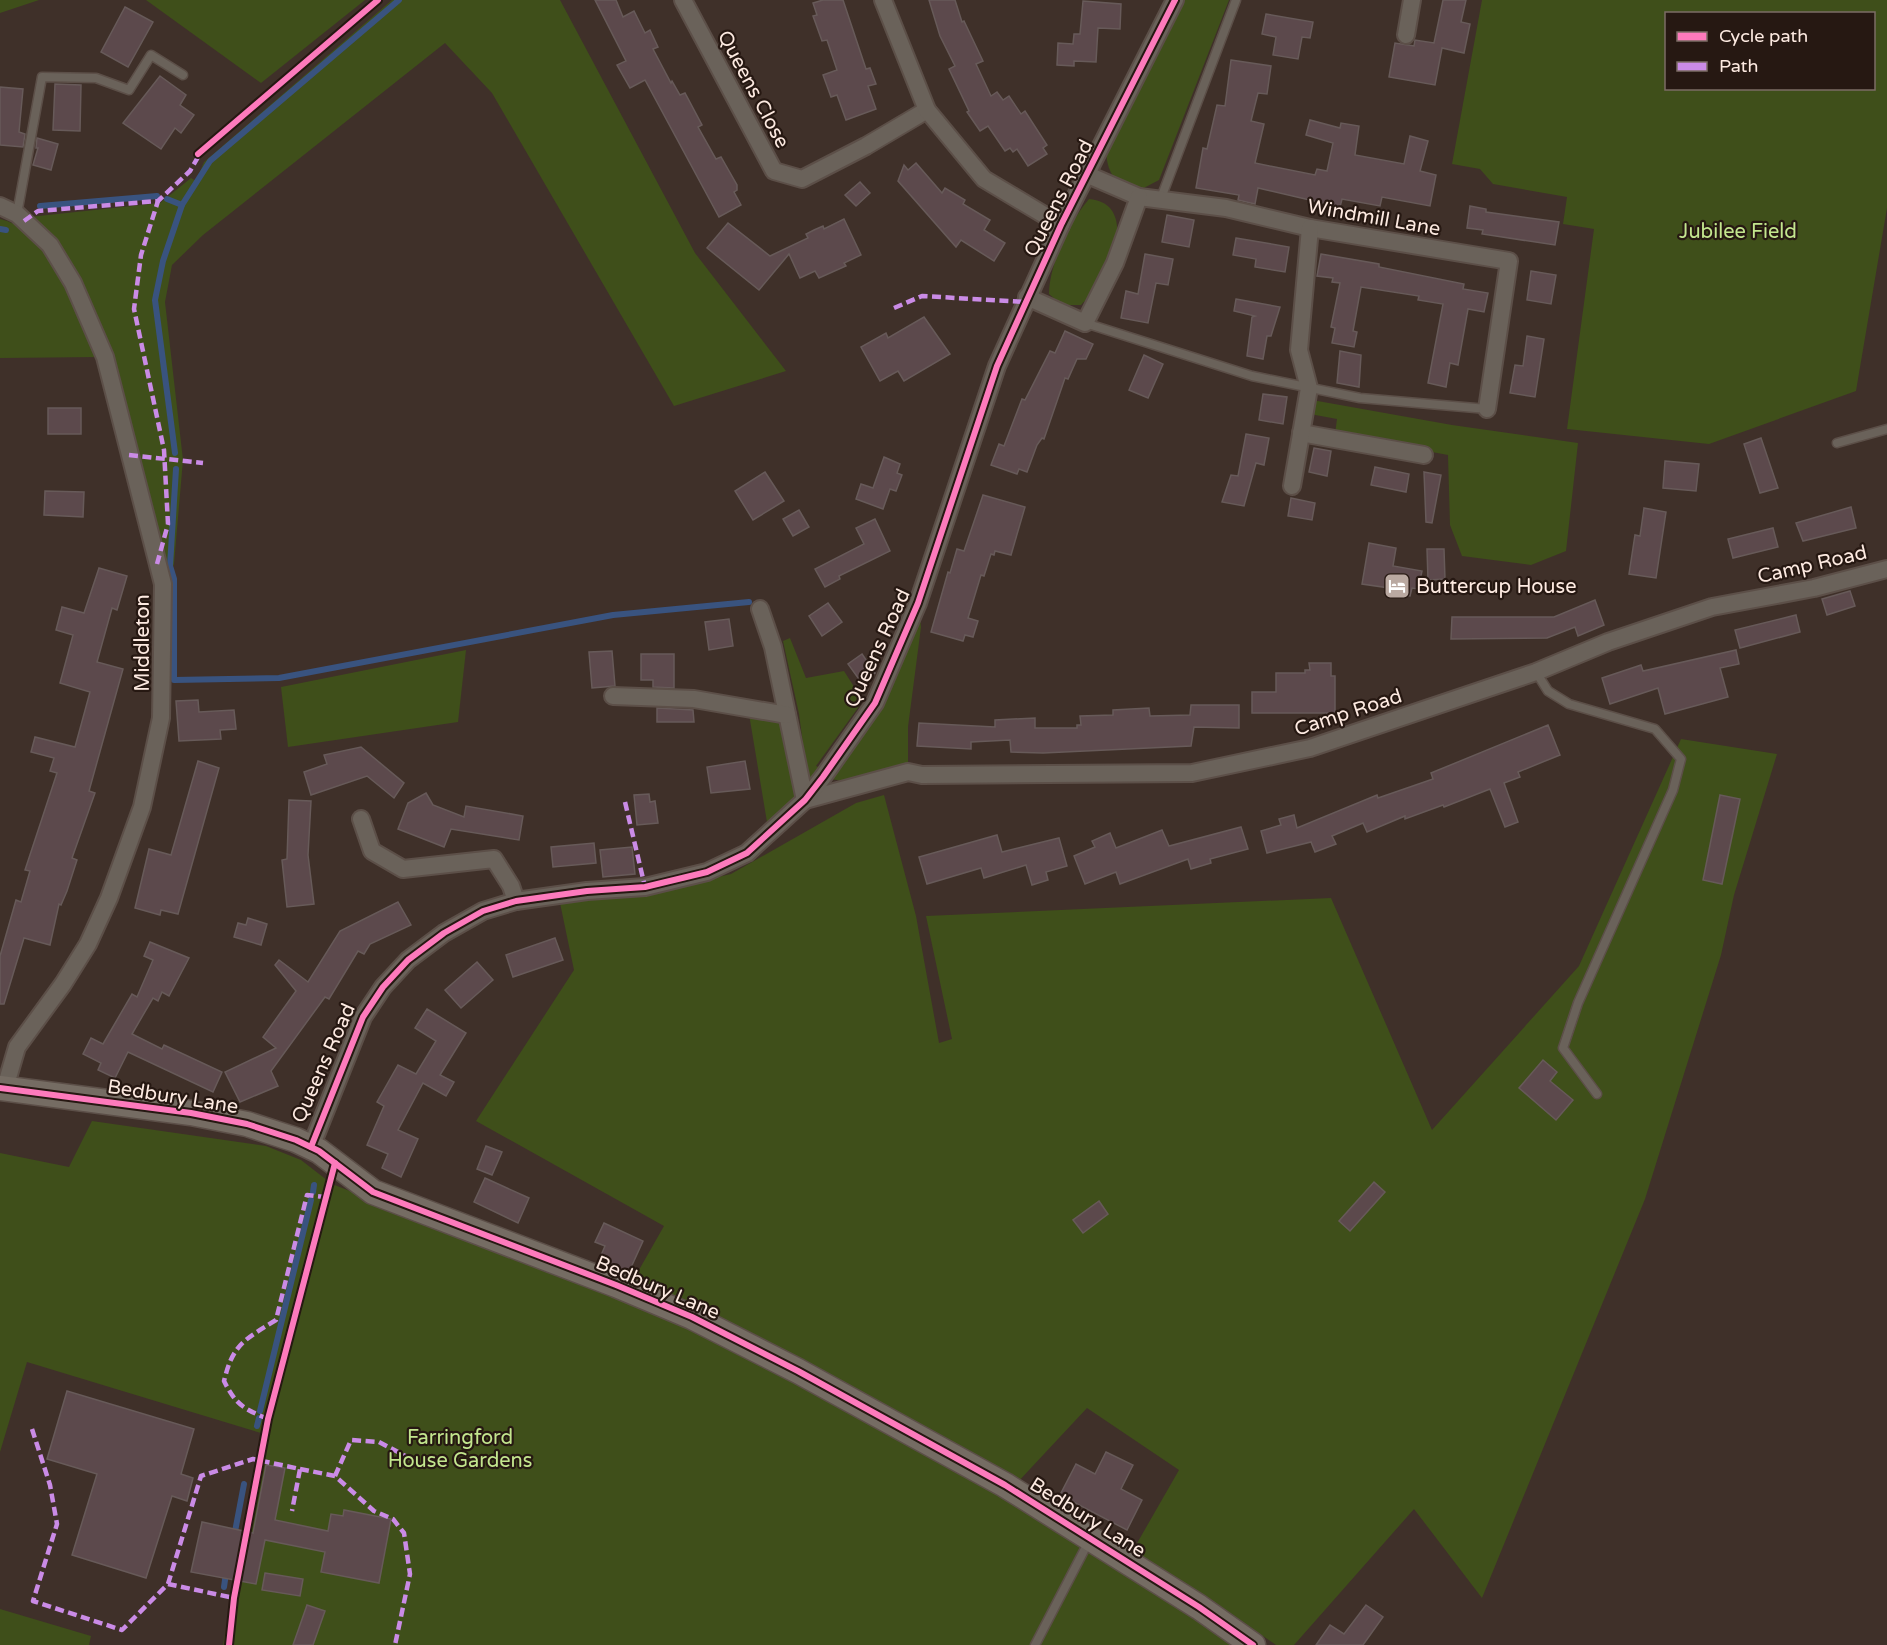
<svg xmlns="http://www.w3.org/2000/svg" width="1887" height="1645" font-family="'Varela Round',sans-serif">
  <style>
    .green { fill: #3f4f1a; fill-rule: evenodd }
    .lines { fill: none; stroke-linecap: round; stroke-linejoin: round }
    .stream { stroke: #39537f; stroke-width: 6 }
    .building { fill: #5c494c; stroke: #675a59; stroke-width: 1.5 }
    .lane-casing { stroke: #5c4f48; stroke-width: 11 }
    .street-casing { stroke: #5c4f48; stroke-width: 20 }
    .secondary-casing { stroke: #5c4f48; stroke-width: 27 }
    .lane { stroke: #6a625a; stroke-width: 8 }
    .street { stroke: #6a625a; stroke-width: 16 }
    .secondary { stroke: #756c63; stroke-width: 24 }
    .quiet { stroke: #ca8be6; stroke-width: 4.5; stroke-dasharray: 9 4.5; stroke-linecap: butt }
    .cycleway-casing { stroke: #261812; stroke-width: 10 }
    .cycleway { stroke: #fd7abc; stroke-width: 6 }
    .labels { text-anchor: middle; stroke-width: 4.5; stroke-linejoin: round; paint-order: stroke }
    .street-label { font-size: 20px; fill: #fdeae1; stroke: #261812 }
    .park-label { font-size: 20px; fill: #c3e68e; stroke: #261812 }
    .poi-label { font-size: 20px; fill: #fdeae1; stroke: #261812; text-anchor: start }
  </style>
  <rect width="100%" height="100%" fill="#3f3029"/>
  <!-- green -->
  <g class="green">
    <path d="M0 0H39L0 13Z"/>
    <path d="M146 0H365L261 83Z"/>
    <path d="M392 0H560L695 253 786 371 674 406 492 93 445 43 203 235 172 265 165 302 183 460 174 564 168 581 110 355 29 217 160 203 191 178 196 181 204 162Z"/>
    <path d="M1180 0H1229L1159 180 1138 191C1116 184 1108 176 1106 152Z"/>
    <path d="M1482 0H1887V208L1856 391 1709 444 1567 429 1594 229 1563 224 1567 197 1493 184 1480 169 1452 164ZM1666 14H1874V88H1666Z"/>
    <path d="M1089 199C1135 203 1115 262 1098 288 1094 294 1086 299 1081 305H1062L1049 294C1049 265 1070 221 1089 199Z"/>
    <path d="M0 219C52 231 80 314 100 357L0 358Z"/>
    <path d="M1312 400 1452 425 1578 443 1566 551 1531 565 1462 556 1450 525 1448 455 1335 434 1337 419 1310 414Z"/>
    <path d="M918 603 921 627 908 727V772L896 768 841 781 823 777 767 822 749 714 779 717 805 759 799 714 783 641 790 638 806 678 844 671 860 696V705L816 766 834 774Z"/>
    <path d="M466 650 458 722 288 747 281 687Z"/>
    <path d="M1681 739 1777 754 1734 895 1721 955 1645 1199 1482 1598 1414 1509 1294 1645H1276L1210 1599 1132 1552 1179 1470 1087 1408 1015 1485 631 1284 664 1226 476 1121 574 970 560 903 646 894 731 874 856 803 884 795 916 916 939 1043 952 1039 926 916 1331 898 1432 1130 1579 966Z"/>
    <path d="M92 1121 266 1146 301 1160 332 1184 687 1323 1001 1490 1238 1645H223L261 1433 27 1362 0 1452V1153L69 1167Z"/>
    <path d="M0 1609 91 1636 89 1645H0Z"/>
  </g>
  <g class="lines">
    <!-- stream -->
    <g class="stream">
      <path d="M167 199 182 205 210 161 399 0"/>
      <path d="M40 206 157 196"/>
      <path d="M0 229 6 230"/>
      <path d="M175 453 155 300 163 261 182 205"/>
      <path d="M176 469 170 566 174 579V680L279 678 613 615 749 602"/>
      <path d="M313 1192 314 1185"/>
      <path d="M260 1411 311 1200"/>
      <path d="M257 1426 259 1418"/>
      <path d="M234 1537 244 1484"/>
      <path d="M224 1587 226 1573"/>
    </g>
  </g>
  <!-- building -->
  <g class="building">
    <path d="M595 0H616L623 17 634 11 645 33 650 30 658 47 653 49 671 83 672 81 680 95 685 93 702 125 698 127 716 159 721 157 737 185V190L734 192 741 205 719 217 645 80 630 88 617 65 626 61Z"/>
    <path d="M823 0H843L866 69 870 68 876 84 868 86 876 109 846 120 837 95 831 97 823 75 837 70 827 40 822 41 813 16 817 15 813 3Z"/>
    <path d="M929 0H955L962 22 964 21 983 61 976 64 991 96 997 92 1003 100 1009 96 1021 114 1025 111 1047 145 1043 148 1047 154 1028 166 1017 149 1013 152 1010 148 1005 151 988 126 980 131 967 112 969 111 949 69 955 66 940 36Z"/>
    <path d="M1443 0H1466L1461 22 1470 24 1464 53 1442 48 1435 85 1389 77 1395 43 1414 46 1415 40 1434 43Z"/>
    <path d="M1083 1 1121 4 1120 29 1098 28 1096 62 1074 61V66L1057 65 1058 43 1073 44 1074 34H1080Z"/>
    <path d="M125 7 153 22 128 67 101 52Z"/>
    <path d="M1266 14 1313 22 1310 38 1302 37 1298 59 1273 55 1276 37 1262 34Z"/>
    <path d="M1231 60 1271 66 1267 94 1258 93 1251 121 1264 124 1255 163 1315 175 1317 169 1327 171 1333 143 1306 135 1310 120 1340 128 1341 123 1359 126 1355 155 1404 164 1410 136 1428 141 1420 171 1436 175 1430 206 1382 197 1380 206 1342 199 1340 207 1258 188 1255 204 1238 200 1239 195 1196 188 1203 148 1207 149 1217 105 1225 106Z"/>
    <path d="M160 76 186 95 180 105 194 115 181 133 175 128 161 149 123 123Z"/>
    <path d="M55 84 81 85 80 131 53 130Z"/>
    <path d="M0 87 23 89 19 132 25 134 23 147 0 145Z"/>
    <path d="M37 138 58 144 51 170 33 165 38 148H36Z"/>
    <path d="M916 163 942 193 945 188 965 200 963 204 990 220 984 230 1005 243 994 261 961 240 956 247 898 181 904 165 908 170Z"/>
    <path d="M860 182 870 193 856 206 845 195Z"/>
    <path d="M1470 206 1486 209V212L1559 222 1555 245 1482 234 1483 230 1467 228Z"/>
    <path d="M1167 215 1194 220 1189 247 1162 242Z"/>
    <path d="M844 219 861 255 844 263 846 266 819 278 815 271 800 278 789 254 759 290 707 248 728 223 770 256 808 238 806 234 814 230 823 226 824 229Z"/>
    <path d="M1236 238 1289 247 1285 272 1255 267 1256 259 1233 255Z"/>
    <path d="M1145 254 1173 259 1168 285 1156 283 1148 323 1121 318 1126 291 1138 294Z"/>
    <path d="M1321 254 1379 264V267L1464 284 1463 289 1488 293 1484 312 1468 309 1458 365 1450 363 1446 387 1428 383 1443 304 1418 300 1419 296 1361 287 1353 331 1357 332 1354 347 1332 343 1335 328 1331 327 1340 283 1332 282 1333 278 1317 276Z"/>
    <path d="M1531 271 1556 275 1551 304 1527 300Z"/>
    <path d="M1236 299 1280 307 1271 336H1267L1263 359 1247 356 1252 317 1255 316 1234 311Z"/>
    <path d="M924 317 950 354 904 381 898 371 880 381 861 347 886 333 888 338Z"/>
    <path d="M1065 331 1093 344 1086 359H1077L1068 379 1065 378 1044 439 1042 438 1037 445 1027 472 1019 469 1017 474 991 465 999 444 1004 446 1022 399 1025 400 1050 351 1055 353Z"/>
    <path d="M1527 336 1544 339 1535 397 1510 393 1515 365 1523 366Z"/>
    <path d="M1340 351 1361 355 1359 387 1337 383Z"/>
    <path d="M1144 355 1163 364 1148 398 1129 390Z"/>
    <path d="M1263 394 1287 397 1283 424 1259 420Z"/>
    <rect x="48" y="408" width="33" height="26"/>
    <path d="M1246 434 1269 438 1264 465 1256 463 1244 506 1222 502 1231 475 1238 476Z"/>
    <path d="M1761 438 1778 488 1760 493 1744 444Z"/>
    <path d="M1314 448 1331 451 1327 476 1309 472Z"/>
    <path d="M884 457 900 464 897 473 902 475 896 491 890 489 883 509 856 499 861 484 873 488Z"/>
    <path d="M1665 461 1699 464 1696 491 1663 488Z"/>
    <path d="M1375 467 1409 474 1406 492 1371 485Z"/>
    <path d="M765 472 784 501 753 520 735 491Z"/>
    <path d="M1424 472 1441 475 1432 523 1426 522Z"/>
    <path d="M45 491 84 492 83 517 44 515Z"/>
    <path d="M983 495 1025 507 1011 555 995 551 994 555 991 554 984 576 981 575 968 618 978 621 973 637 965 635 963 641 931 632 948 572 950 573 957 549 964 551Z"/>
    <path d="M1291 498 1315 503 1312 520 1288 516Z"/>
    <path d="M1851 507 1856 528 1803 541 1796 523Z"/>
    <path d="M1644 508 1666 512 1656 578 1629 574 1635 535 1640 536Z"/>
    <path d="M799 510 809 527 793 536 783 519Z"/>
    <path d="M875 519 890 551 839 576 840 579 825 587 815 569 864 544 856 528Z"/>
    <path d="M1773 528 1778 547 1733 558 1728 539Z"/>
    <path d="M1369 543 1396 548 1393 566 1422 571 1418 589 1412 588 1410 596 1389 593V588L1362 584Z"/>
    <path d="M1427 549H1444L1445 579 1428 580Z"/>
    <path d="M99 568 127 576 117 610 112 608 97 662 123 669 89 791 95 793 72 858 77 860 67 891 61 905 59 904 50 945 24 938 4 1004H0V956L16 900 21 902 30 871 25 870 57 773 50 771 54 758 31 752 35 737 75 747 90 692 60 683 73 635 56 630 62 607 84 613Z"/>
    <path d="M1850 591 1855 606 1827 615 1822 599Z"/>
    <path d="M1595 600 1604 625 1578 636 1575 627 1547 638 1451 639 1452 617H1554Z"/>
    <path d="M828 603 842 622 822 636 809 616Z"/>
    <path d="M1796 615 1800 632 1740 648 1735 630Z"/>
    <path d="M729 619 733 646 709 650 705 622Z"/>
    <path d="M1736 650 1739 664 1720 668 1728 697 1665 714 1658 688 1610 704 1602 678 1641 665 1643 671Z"/>
    <path d="M612 651 615 686 592 688 589 652Z"/>
    <path d="M641 654H674V688L653 687V680H641Z"/>
    <path d="M862 654 875 673 861 682 848 664Z"/>
    <path d="M1309 663H1331V676H1335V713H1252V692H1276V673H1305V670H1310Z"/>
    <path d="M198 700 199 712 234 710 236 729 220 730 221 739 179 741 176 701Z"/>
    <path d="M1191 705H1239V728L1194 727 1191 746 1043 753 1011 752 1010 740 971 742V749L917 746 919 723 995 727V720L1035 718V728H1077V725H1081L1080 716 1113 715V710L1149 708 1150 716 1190 715Z"/>
    <path d="M657 708 693 710 694 722H657Z"/>
    <path d="M1548 725 1560 755 1518 772 1520 777 1504 783 1518 822 1505 827 1490 789 1444 807 1443 805 1405 819V816L1367 832 1363 823 1332 836 1336 844 1315 852 1311 842 1267 853 1261 831 1281 825 1279 819 1294 815 1297 828 1377 795 1378 798 1433 779 1431 773Z"/>
    <path d="M361 747 404 783 394 798 367 776 311 795 304 772 327 764 324 755Z"/>
    <path d="M198 761 219 768 178 914 161 910 160 915 135 908 149 849 171 855Z"/>
    <path d="M745 761 750 789 711 793 707 767Z"/>
    <path d="M426 793 433 805 464 817 466 806 523 816 519 840 451 829 444 847 398 829 408 803Z"/>
    <path d="M649 794 650 802 655 801 658 823 637 825 634 795Z"/>
    <path d="M1720 795 1740 799 1722 884 1703 880Z"/>
    <path d="M289 800 311 801 308 855 314 904 287 907 282 860 287 859Z"/>
    <path d="M1241 827 1248 849 1210 859 1211 863 1191 869 1188 859 1120 884 1116 872 1085 884 1074 856 1095 847 1092 841 1110 833 1116 848 1162 830 1169 846Z"/>
    <path d="M997 835 1002 852 1059 838 1067 866 1046 872 1048 880 1032 885 1026 865 984 878 981 868 927 884 919 857Z"/>
    <path d="M594 843 596 863 553 867 551 847Z"/>
    <path d="M632 847 635 874 603 877 600 850Z"/>
    <path d="M398 902 411 925 370 944 364 954 358 951 329 999 325 997 271 1071 278 1086 240 1102 225 1072 276 1048 263 1037 296 991 275 965 279 960 308 982 340 931Z"/>
    <path d="M248 918 267 924 261 945 234 937 238 923 246 925Z"/>
    <path d="M555 938 563 960 513 977 506 955Z"/>
    <path d="M150 942 189 958 169 996 162 992 158 1001 153 998 132 1034 162 1049 164 1045 222 1072 213 1092 128 1052 115 1078 98 1070 101 1063 83 1054 91 1038 103 1044 132 994 137 997 153 960 144 956Z"/>
    <path d="M477 962 493 980 461 1008 445 990Z"/>
    <path d="M427 1009 466 1033 440 1075 454 1082 446 1096 423 1083 398 1130 418 1139 401 1177 382 1168 388 1154 367 1145 384 1106 377 1102 398 1065 416 1074 436 1041 415 1028Z"/>
    <path d="M1543 1060 1557 1072 1550 1081 1573 1100 1556 1120 1519 1088Z"/>
    <path d="M486 1146 502 1152 492 1175 477 1169Z"/>
    <path d="M485 1178 529 1198 518 1223 474 1202Z"/>
    <path d="M1374 1182 1385 1192 1350 1231 1339 1221Z"/>
    <path d="M1099 1201 1108 1214 1083 1233 1073 1220Z"/>
    <path d="M604 1223 643 1241 628 1274 599 1260 605 1246 595 1242Z"/>
    <path d="M67 1391 194 1429 181 1474 193 1478 187 1501 172 1496 146 1578 72 1555 97 1474 47 1459Z"/>
    <path d="M1106 1452 1133 1465 1121 1489 1142 1500 1127 1530 1060 1495 1076 1464 1095 1474Z"/>
    <path d="M266 1465 285 1468 275 1520 328 1531 331 1514 343 1516 344 1510 391 1519 379 1583 321 1572 325 1552 265 1540 256 1584 191 1572 202 1522 253 1533Z"/>
    <path d="M265 1573 303 1579 300 1596 262 1590Z"/>
    <path d="M307 1605 325 1611 313 1645H293Z"/>
    <path d="M1366 1605 1383 1617 1363 1645H1316L1330 1625 1344 1634Z"/>
  </g>
  <g class="lines">
    <!-- lane casing -->
    <g class="lane-casing">
      <g id="lane">
        <path d="M1161 198 1236 0"/>
        <path d="M17 214 42 77 96 78 129 90 151 55 183 75"/>
        <path d="M1085 323 1252 376 1360 398 1487 409"/>
        <path d="M1837 443 1887 429"/>
        <path d="M1536 672 1548 691 1569 704 1655 729 1681 759 1673 790 1578 1003 1563 1048 1597 1094"/>
        <path d="M1035 1645 1089 1541"/>
      </g>
    </g>
    <!-- street casing -->
    <g class="street-casing">
      <g id="street">
        <path d="M683 0 774 171 802 179 866 146 927 110"/>
        <path d="M883 0 927 110 984 179 1061 225"/>
        <path d="M1406 35 1412 0"/>
        <path d="M1088 175 1139 197 1226 208 1310 228 1509 261 1487 409"/>
        <path d="M0 206 17 214 50 245 73 283 105 357 163 584 161 718 142 807 109 898 88 944 63 984 17 1047 5 1088"/>
        <path d="M1027 297 1085 323 1115 263 1139 197"/>
        <path d="M1301 433 1424 455"/>
        <path d="M1292 486 1309 388 1299 350 1310 228"/>
        <path d="M760 609 773 647 805 800"/>
        <path d="M613 696 694 699 787 715"/>
        <path d="M805 800 908 772 922 775 1192 773 1310 748 1536 672 1608 642 1712 607 1814 588 1887 569"/>
        <path d="M361 819 372 851 403 869 494 859 511 886 516 901"/>
        <path d="M311 1147 363 1017 383 987 408 960 444 933 483 911 516 901 587 891 645 887 707 872 747 853 805 800 823 777 875 703 918 603 997 366 1061 225 1175 0"/>
      </g>
    </g>
    <!-- secondary casing -->
    <g class="secondary-casing">
      <path id="secondary" d="M0 1088 191 1113 247 1124 296 1140 319 1151 373 1192 616 1285 692 1317 798 1371 1005 1485 1199 1607 1253 1645"/>
    </g>
    <!-- lane -->
    <use href="#lane" class="lane"/>
    <!-- street -->
    <use href="#street" class="street"/>
    <!-- secondary -->
    <use href="#secondary" class="secondary"/>
    <!-- quiet -->
    <g class="quiet">
      <path d="M24 221 38 211 158 201 190 171 201 152"/>
      <path d="M894 308 922 296 1025 302"/>
      <path d="M129 455 203 463"/>
      <path d="M157 564 168 524 164 450 134 309 141 255 158 201"/>
      <path d="M625 802 645 887"/>
      <path d="M268 1419C244 1409 236 1405 224 1381 233 1344 244 1340 276 1320L307 1195 324 1197"/>
      <path d="M32 1429 50 1485 57 1524 33 1601 122 1630 168 1584 234 1598"/>
      <path d="M300 1469 335 1476 374 1511 393 1519 404 1533 410 1574 395 1645"/>
      <path d="M335 1476 351 1440 379 1442 413 1460"/>
      <path d="M168 1584 201 1476 253 1459 300 1469 292 1511"/>
    </g>
    <!-- cycleway casing -->
    <g class="cycleway-casing">
      <g id="cycleway">
        <path d="M198 154 378 0"/>
        <path d="M0 1088 191 1113 247 1124 296 1140 319 1151 373 1192 616 1285 692 1317 798 1371 1005 1485 1199 1607 1253 1645"/>
        <path d="M311 1147 363 1017 383 987 408 960 444 933 483 911 516 901 587 891 645 887 707 872 747 853 805 800 823 777 875 703 918 603 997 366 1061 225 1175 0"/>
        <path d="M229 1645 234 1598 268 1419 335 1163"/>
      </g>
    </g>
    <!-- cycleway -->
    <use href="#cycleway" class="cycleway"/>
  </g>
  <!-- icons -->
  <defs>
    <g id="hotel-square" transform="scale(1.35)"><rect x="-9" y="-9" width="18" height="18" rx="4" fill="#baa9a1" stroke="#261812"/><path d="M-6-4.5h1.5V1H6V5H4.5V3h-9V5H-6ZM-4 0a1.8 1.8 0 1 1 3.6 0ZM.5 0V-2.5h3Q6-2.5 6 0Z" fill="#fff"/></g>
  </defs>
  <g fill-rule="evenodd">
    <use href="#hotel-square" x="1397" y="586"/>
  </g>
  <g class="labels">
    <!-- street labels -->
    <g class="street-label">
      <text transform="translate(754 89) rotate(62)" y="7">Queens Close</text>
      <text transform="translate(1058 198) rotate(-63)" y="7">Queens Road</text>
      <text transform="translate(1374 217) rotate(10)" y="7">Windmill Lane</text>
      <text transform="translate(1812 564) rotate(-13)" y="7">Camp Road</text>
      <text transform="translate(142 643) rotate(-90)" y="7">Middleton</text>
      <text transform="translate(877 648) rotate(-65)" y="7">Queens Road</text>
      <text transform="translate(1348 712) rotate(-18)" y="7">Camp Road</text>
      <text transform="translate(323 1063) rotate(-66)" y="7">Queens Road</text>
      <text transform="translate(173 1096) rotate(9)" y="7">Bedbury Lane</text>
      <text transform="translate(658 1287) rotate(23)" y="7">Bedbury Lane</text>
      <text transform="translate(1088 1517) rotate(32)" y="7">Bedbury Lane</text>
    </g>
    <!-- park labels -->
    <g class="park-label">
      <text x="1738" y="238">Jubilee Field</text>
      <text x="460" y="1444">Farringford<tspan x="460" dy="23">House Gardens</tspan></text>
    </g>
    <!-- poi labels -->
    <g class="poi-label">
      <text x="1416" y="593">Buttercup House</text>
    </g>
  </g>
  <!-- legend -->
  <rect x="1665" y="12" width="210" height="78" fill="#261812" stroke="#7c6c65" stroke-width="1.5"/>
  <rect x="1677" y="32" width="30" height="9" fill="#fd7abc" stroke="#7c6c65" stroke-width="1.5"/>
  <text x="1719" y="42" font-size="18" fill="#fdeae1">Cycle path</text>
  <rect x="1677" y="62" width="30" height="9" fill="#ca8be6" stroke="#7c6c65" stroke-width="1.5"/>
  <text x="1719" y="72" font-size="18" fill="#fdeae1">Path</text>
</svg>
